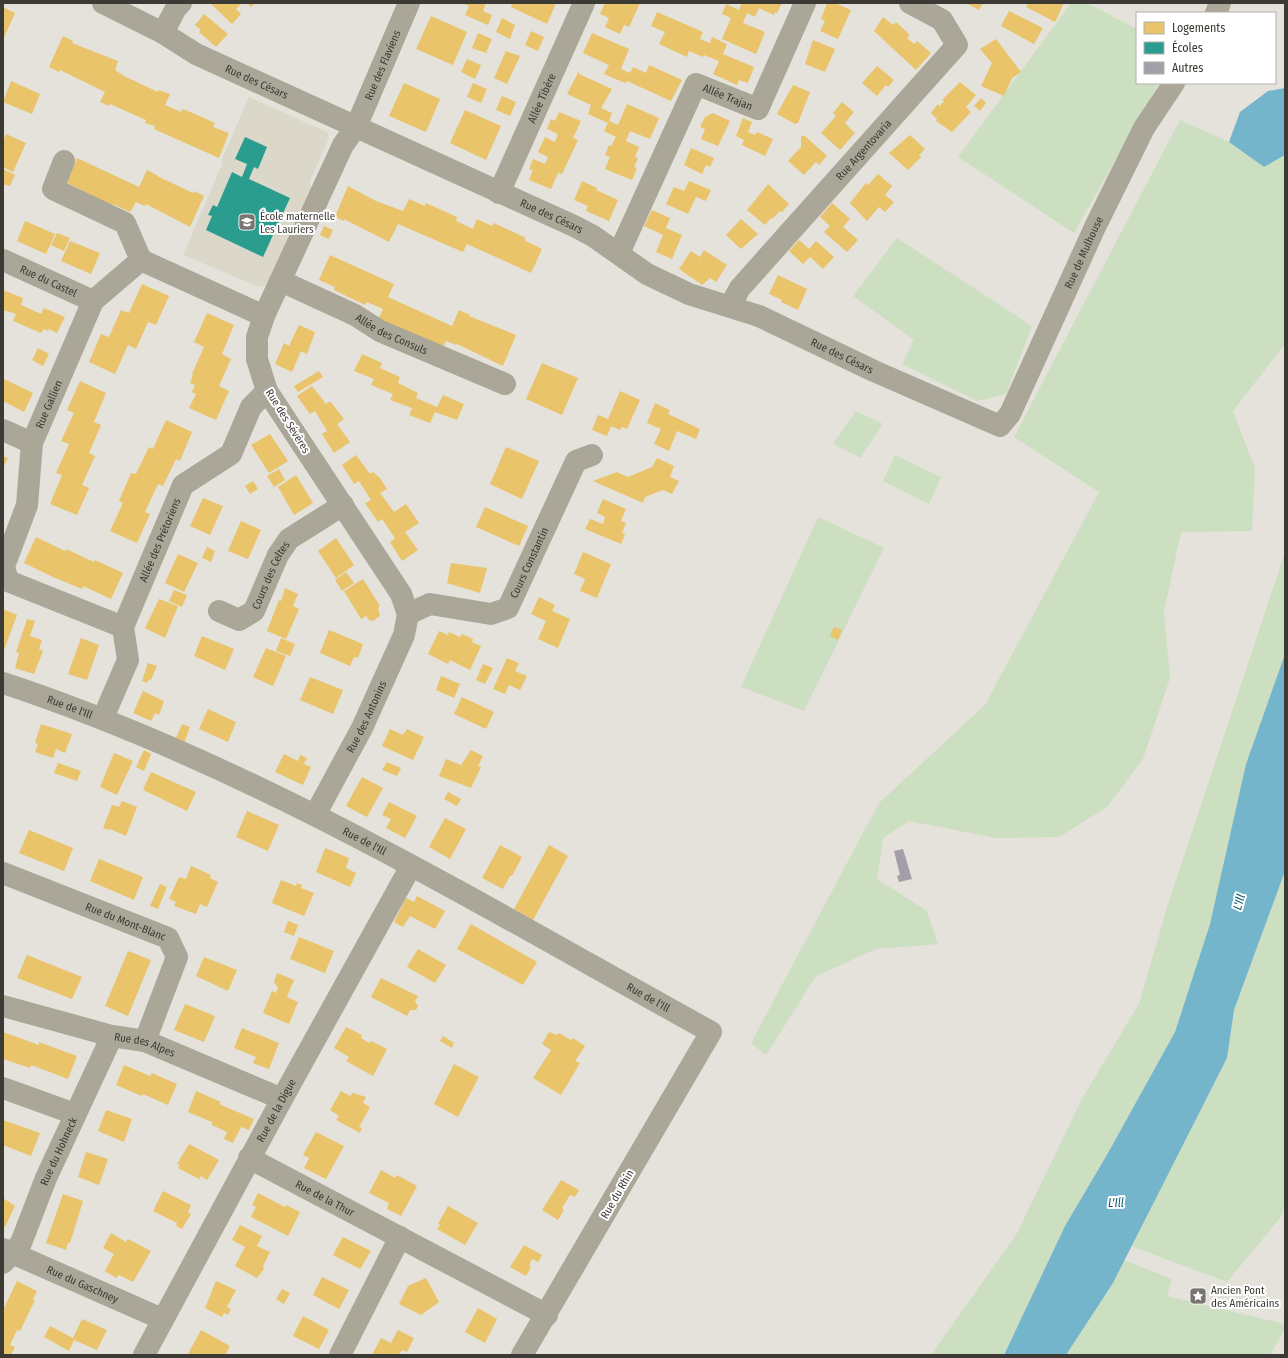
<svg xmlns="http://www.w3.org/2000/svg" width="1288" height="1358" font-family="'Fira Sans Condensed',sans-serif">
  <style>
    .built { fill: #dbd7c9 }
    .green { fill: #cddfc1 }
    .water { fill: #74b5cc }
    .homes { fill: #e9c46a }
    .schools { fill: #2a9d8f }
    .building { fill: #a39fa8 }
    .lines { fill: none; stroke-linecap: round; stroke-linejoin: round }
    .minor { stroke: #aaa698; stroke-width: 22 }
    .labels { text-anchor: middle; stroke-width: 4; stroke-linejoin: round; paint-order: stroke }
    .street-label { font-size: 11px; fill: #3c3a35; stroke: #fff }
    .poi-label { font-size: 11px; fill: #3c3a35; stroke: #fff; text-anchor: start }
    .water-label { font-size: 12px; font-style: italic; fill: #0a5871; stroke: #fff }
  </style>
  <rect width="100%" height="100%" fill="#e4e2da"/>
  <!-- built -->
  <path class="built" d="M249 97 327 132 329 138 310 181 311 188 267 285 259 287 183 255 223 162 221 161Z"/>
  <!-- green -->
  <g class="green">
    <path d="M1071 3H1087L1137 29V83H1159L1074 233 958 157Z"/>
    <path d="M1180 120 1229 142 1264 167 1285 155V344L1233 411 1255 468 1252 531 1181 532 1164 611 1170 678 1143 759 1107 807 1059 837 996 838 909 821 883 838 877 879 927 911 938 944 876 949 816 976 766 1055 751 1043 879 803 985 705 1099 492 1014 437Z"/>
    <path d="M897 238 1032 326 1006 394 977 401 902 364 914 340 853 296Z"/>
    <path d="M856 411 883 424 860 458 833 444Z"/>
    <path d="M895 455 941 477 929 504 883 481Z"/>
    <path d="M818 517 884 548 804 711 741 687Z"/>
    <path d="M1285 552V654L1246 764 1210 924 1175 1032 1108 1153 1065 1226 1004 1355H931L1016 1235 1083 1097 1139 1004 1168 904Z"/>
    <path d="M1285 871V1204L1281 1217 1227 1282 1131 1246 1227 1058 1234 1010Z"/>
    <path d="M1124 1260 1172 1279 1167 1296 1285 1324V1329L1270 1355H1066L1113 1283Z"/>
  </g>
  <!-- water -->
  <g class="water">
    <path d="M1285 88V155L1264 167 1229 142 1240 112 1268 91Z"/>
    <path d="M1285 654V871L1234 1010 1227 1058 1113 1283 1066 1355H1004L1065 1226 1108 1153 1175 1032 1210 924 1246 764Z"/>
  </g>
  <!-- homes -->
  <g class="homes">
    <path d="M212 3H242L236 9 241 14 232 24 211 4Z"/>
    <path d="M247 3H256L251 7Z"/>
    <path d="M462 3H486L483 11 492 15 488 25 465 15 469 6Z"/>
    <path d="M512 3H556L547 24 511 7Z"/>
    <path d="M605 3H640L629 27 624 25 620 34 605 27 609 18 600 14Z"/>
    <path d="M742 3H782L777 13 775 12 774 15 759 8 755 17 747 13 743 23 765 32 756 54 722 39 731 18 722 14 726 4 739 10Z"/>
    <path d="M827 3H835L851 10 838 39 820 31 825 21 821 19Z"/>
    <path d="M966 3H983L979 10Z"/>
    <path d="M1028 3H1064L1055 22 1026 7Z"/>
    <path d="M3 7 15 13 3 40Z"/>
    <path d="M1009 11 1043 28 1034 44 1001 26Z"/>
    <path d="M657 12 703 32 700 39 710 43 712 37 727 44 723 54 754 67 748 83 739 80 737 85 713 74 719 61 704 55 703 57 689 51 687 57 659 44 665 32 651 26Z"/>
    <path d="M204 14 228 34 216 47 199 32 201 30 195 25Z"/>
    <path d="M431 16 467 32 453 65 416 49Z"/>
    <path d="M883 17 893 25 896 22 910 35 907 38 914 44 917 41 931 53 916 70 874 31Z"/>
    <path d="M502 18 515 25 510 39 496 32Z"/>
    <path d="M531 31 544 37 538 51 525 45Z"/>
    <path d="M478 33 492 39 486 53 472 48Z"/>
    <path d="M592 33 629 49 621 69 630 73 633 67 646 73 649 65 682 80 671 101 627 81 625 83 604 74 609 65 583 53Z"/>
    <path d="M63 36 73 41 72 43 118 61 115 70 124 76 158 92 159 90 170 94 165 105 181 112 183 109 202 117 215 123 213 127 229 133 219 158 154 129 155 126 145 123 146 120 110 104 109 106 100 102 105 92 60 70 59 72 49 67Z"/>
    <path d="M996 39 1021 72 1012 78 1004 96 981 86 992 63 980 49Z"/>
    <path d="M813 40 835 49 825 72 805 64Z"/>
    <path d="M506 51 520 56 507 84 494 78Z"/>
    <path d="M467 59 481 65 475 79 461 72Z"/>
    <path d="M877 66 894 80 888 87 886 85 877 96 862 83Z"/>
    <path d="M579 71V74L612 89 601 108 612 113 609 121 618 125 627 104 659 118 650 139 630 131 626 141 639 147 635 157 638 158 634 167 637 168 632 180 605 169 610 157 605 155 609 145 611 146 616 137 604 131 608 123 588 114 591 105 567 94Z"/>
    <path d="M11 81 40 94 32 114 3 102Z"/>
    <path d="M960 82 976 95 966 107 971 112 952 132 936 121 937 119 931 113 938 104 940 106 944 101 942 100Z"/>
    <path d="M404 83 440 99 426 132 389 116Z"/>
    <path d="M473 83 487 89 481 103 467 97Z"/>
    <path d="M793 85 810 92 798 123 795 124 777 114Z"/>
    <path d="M502 96 516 102 510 116 496 110Z"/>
    <path d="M981 98 986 103 980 111 974 106Z"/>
    <path d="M842 102 854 112 845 123 855 133 840 150 821 133 836 116 833 113Z"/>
    <path d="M465 110 501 126 486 160 450 143Z"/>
    <path d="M559 112 581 121 573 138 578 140 562 174 558 173 551 189 529 180 533 170 529 169 533 159 545 164 548 157 538 152 545 137 555 142 558 134 547 129 551 119 555 121Z"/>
    <path d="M713 113 730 121 718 146 701 139 705 129 700 127 705 117Z"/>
    <path d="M743 118 752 122 748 132 755 135 757 132 773 139 765 156 742 145 744 140 736 136Z"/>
    <path d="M6 134 26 143 13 172 3 167V141Z"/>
    <path d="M910 135 925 149 919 155 921 157 908 170 889 153Z"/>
    <path d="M801 136H805L827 156 819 165 816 162 804 175 788 161 801 147Z"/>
    <path d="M691 148 714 158 710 167 706 165 702 174 684 165Z"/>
    <path d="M77 158 139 187 147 170 157 175V176L193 193 194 191 204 196 190 227 146 204 145 206 136 202 130 212 113 204 112 208 82 194 83 191 67 183Z"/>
    <path d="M3 169 15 175 10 186 3 184Z"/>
    <path d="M878 174 892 186 885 195 894 202 885 212 879 207 867 221 850 203 866 183 868 185Z"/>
    <path d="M582 181 597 188 596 190 618 200 609 221 586 211 588 206 574 200Z"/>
    <path d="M689 181 711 190 706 201 696 197 688 214 666 204 674 187 684 191Z"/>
    <path d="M768 184 789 204 782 212 780 211 772 219 771 218 765 225 747 210Z"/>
    <path d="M348 186 376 201 403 211 409 199 425 206 426 203 457 217 456 221 473 229 477 219 492 226 494 223 526 238 524 240 542 249 531 273 467 244 463 252 398 224 389 242 344 219V221L335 217Z"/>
    <path d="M832 203 850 219 843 227 858 240 847 252 824 232 830 226 820 217Z"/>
    <path d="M652 210 670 218 666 228 682 235 672 259 656 252 663 235 644 226Z"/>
    <path d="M741 219 758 234 741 249 726 235Z"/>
    <path d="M25 221 55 234 46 254 17 241Z"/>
    <path d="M324 226 333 230 329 239 320 235Z"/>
    <path d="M57 233 70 238 64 251 51 245Z"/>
    <path d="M799 240 809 249 816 241 834 257 823 269 810 257 803 264 789 251Z"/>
    <path d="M70 241 100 253 91 274 61 261Z"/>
    <path d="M704 250 727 265 716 282 710 278 702 285 679 269 691 251 700 257Z"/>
    <path d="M330 255 394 284 388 297 452 326 459 310 470 315 469 316 516 335 503 366 457 344 456 345 446 341 441 351 377 322 383 309 367 302 365 305 334 290 335 287 319 280Z"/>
    <path d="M778 275 807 289 798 310 781 302 782 300 769 294Z"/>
    <path d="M142 284 169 296 156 325 148 322 136 349 128 345 115 374 89 362 101 334 109 337 121 310 129 313Z"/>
    <path d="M3 290 23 298 21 305 41 314 44 308 65 317 57 333 49 329 48 331 44 329 41 333 13 321 16 314 3 310Z"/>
    <path d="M207 313 234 325 222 354 231 359 219 386 229 391 216 420 189 408 196 394 192 392 195 385 190 383 193 375 192 374 204 347 194 342Z"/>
    <path d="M299 325 315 332 307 354 301 351 292 372 275 364 284 343 289 346Z"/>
    <path d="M38 348 49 354 43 366 32 360Z"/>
    <path d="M362 354 382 363 380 368 400 377 398 383 418 393 416 398 437 407 443 395 464 404 457 420 435 412 430 423 409 415 412 408 390 400 393 394 371 385 374 379 354 371Z"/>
    <path d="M542 363 578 378 562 415 526 399Z"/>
    <path d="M319 371 323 377 298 392 294 386Z"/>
    <path d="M4 379 33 393 24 412 3 401Z"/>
    <path d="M80 381 106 393 94 422 101 425 89 453 95 456 82 485 89 488 77 515 50 504 62 475 56 473 69 444 61 441 74 413 67 410Z"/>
    <path d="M312 386 326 404 330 401 344 419 337 424 350 442 334 453 322 434 327 431 315 411 310 414 297 396Z"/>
    <path d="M620 391 640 400 627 429 622 427 620 430 611 426 607 436 592 430 598 415 608 419Z"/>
    <path d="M655 403 670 410 668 414 700 429 696 439 677 431 669 451 654 444 661 429 647 423Z"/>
    <path d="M166 420 192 432 180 461 176 459 163 486 158 484 145 512 150 514 137 543 110 531 123 503 119 501 131 473 136 474 149 447 153 449Z"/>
    <path d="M270 434 288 461 269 473 251 445Z"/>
    <path d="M506 447 539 461 522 499 490 484Z"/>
    <path d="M356 455 370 474 373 472 380 478 387 489 380 493 394 512 406 504 419 523 405 532 418 550 402 561 390 542 395 538 382 519 378 522 365 503 371 500 359 481 354 484 342 465Z"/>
    <path d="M3 456 8 458 3 468Z"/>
    <path d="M657 458 674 466 670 477 679 481 672 494 663 490 645 497 643 503 593 481 617 472 628 477 652 467Z"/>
    <path d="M279 469 285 480 274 487 267 476Z"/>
    <path d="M296 475 313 503 294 515 278 487Z"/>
    <path d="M253 481 258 489 250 494 245 486Z"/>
    <path d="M203 498 223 506 210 535 190 526Z"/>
    <path d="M603 499 626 509 621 521 626 523 622 533 625 534 621 544 585 529 590 519 603 524 605 517 597 513Z"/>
    <path d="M485 507 528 526 519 546 476 527Z"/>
    <path d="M241 521 261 530 248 559 228 551Z"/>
    <path d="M36 537 65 551 66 549 94 562 95 560 123 573 111 599 83 586 82 589 53 577 24 563Z"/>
    <path d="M336 538 354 565 336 578 318 551Z"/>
    <path d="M207 547 215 551 211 562 202 558Z"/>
    <path d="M583 552 611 564 597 598 580 591 585 579 574 574Z"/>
    <path d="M178 554 198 563 184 592 165 583Z"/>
    <path d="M451 563 487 568 480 593 447 583Z"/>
    <path d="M346 572 354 583 342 591 335 580Z"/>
    <path d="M363 579 380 606 378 608 380 616 373 621 369 620 366 616 361 619 344 591Z"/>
    <path d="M285 588 298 594 293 606 299 609 286 639 267 631 279 600 281 601Z"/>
    <path d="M174 590 187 595 182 607 169 601Z"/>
    <path d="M539 597 555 605 552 611 570 619 558 648 538 639 546 621 531 614Z"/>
    <path d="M159 599 178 606 165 638 145 628Z"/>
    <path d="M3 609 17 615 3 653Z"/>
    <path d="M27 619 35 621 30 636 42 640 39 649 43 651 34 674 15 668 19 653 16 652Z"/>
    <path d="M834 627 842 630 838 640 830 636Z"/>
    <path d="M329 630 363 644 358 658 354 657 350 666 320 653Z"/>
    <path d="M439 631 448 635 449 632 460 637 462 634 473 639 472 642 481 646 470 670 450 660 448 664 428 654Z"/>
    <path d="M202 636 234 649 225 670 194 656Z"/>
    <path d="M81 638 99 645 87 680 68 674Z"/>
    <path d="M281 638 295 644 290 656 276 651Z"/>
    <path d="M266 648 286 656 273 686 253 677Z"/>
    <path d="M507 658 519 663 515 671 527 676 520 690 509 685 505 694 493 689Z"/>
    <path d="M148 663 157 666 151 680 149 679 147 683 142 681Z"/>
    <path d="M483 664 493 668 485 684 476 680Z"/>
    <path d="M441 676 460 684 454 698 436 690Z"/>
    <path d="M310 677 343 690 333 714 300 700Z"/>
    <path d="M143 691 164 701 159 715 155 713 151 721 133 713Z"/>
    <path d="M462 697 494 712 486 729 454 714Z"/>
    <path d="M208 709 236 722 228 742 199 729Z"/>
    <path d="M41 724 72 734 65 753 56 749 53 758 35 752 38 744 35 743Z"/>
    <path d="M182 724 190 727 184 743 175 740Z"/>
    <path d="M390 729 403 735 407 729 424 737 413 760 382 746Z"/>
    <path d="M144 750 151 754 144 771 136 767Z"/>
    <path d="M471 750 483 756 478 766 481 767 471 788 439 776 446 759 461 765Z"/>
    <path d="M114 753 133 761 117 795 100 787Z"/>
    <path d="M284 754 298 761 300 755 307 758 304 764 311 767 303 785 275 772Z"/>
    <path d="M387 762 401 768 397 776 382 770Z"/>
    <path d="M58 763 81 771 77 781 54 773Z"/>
    <path d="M151 772 196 792 187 811 143 790Z"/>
    <path d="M362 777 383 788 367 817 346 806Z"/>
    <path d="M448 792 461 799 457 806 444 799Z"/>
    <path d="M122 801 137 807 126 836 110 829 109 830 103 828 112 805 119 807Z"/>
    <path d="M389 802 417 816 405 838 386 828 391 819 382 815Z"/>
    <path d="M247 811 279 825 268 851 236 837Z"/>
    <path d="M445 818 466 829 450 859 429 847Z"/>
    <path d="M29 830 73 848 64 871 19 853Z"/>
    <path d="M500 845 522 857 512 876H510L503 889 482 878Z"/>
    <path d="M549 845 568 856 533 920 514 909Z"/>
    <path d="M325 848 349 858 346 868 356 873 350 887 316 872Z"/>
    <path d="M99 859 143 877 134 900 90 881Z"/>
    <path d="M191 866 211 875 210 878 218 882 207 907 200 904 196 914 174 906 176 902 169 899 179 877 186 879Z"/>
    <path d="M281 880 296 886 297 883 302 885 301 888 314 893 304 916 272 903Z"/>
    <path d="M160 884 167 887 158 909 150 906Z"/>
    <path d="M417 896 445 911 435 929 410 916 403 927 394 922 406 898 414 902Z"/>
    <path d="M288 921 298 925 294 936 284 932Z"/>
    <path d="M471 924 537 962 523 985 457 949Z"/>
    <path d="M299 937 334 951 325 973 290 959Z"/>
    <path d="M418 949 446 965 435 983 407 967Z"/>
    <path d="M128 951 151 960 128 1016 105 1006Z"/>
    <path d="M27 955 82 977 72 999 17 978Z"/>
    <path d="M204 957 237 970 228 991 196 976Z"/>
    <path d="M277 973 294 980 287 997 298 1002 289 1024 263 1013 272 991 276 993 278 988 274 982Z"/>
    <path d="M381 978 418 996 415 1001 418 1006 416 1010H410L407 1016 371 997Z"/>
    <path d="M185 1004 215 1016 204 1042 174 1030Z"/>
    <path d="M346 1027 362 1035 361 1038 369 1043 371 1041 387 1049 373 1076 346 1061 349 1057 334 1048Z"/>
    <path d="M242 1028 279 1043 269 1069 253 1063 256 1057 234 1048Z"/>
    <path d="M3 1032 39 1045V1042L77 1056 68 1079 31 1065 30 1068 3 1059Z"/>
    <path d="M549 1032 557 1035 559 1033 571 1040 573 1038 585 1046 575 1061 580 1063 561 1095 533 1078 551 1050 542 1044Z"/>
    <path d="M443 1036 454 1043 452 1048 440 1041Z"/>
    <path d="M454 1064 479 1077 458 1117 434 1104Z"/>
    <path d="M124 1065 150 1076 152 1073 177 1084 168 1105 143 1094 142 1096 116 1085Z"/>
    <path d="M196 1091 221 1102 219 1104 254 1119 249 1130 241 1127 233 1143 224 1139 227 1132 212 1125V1122L188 1112Z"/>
    <path d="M341 1091 350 1096 353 1093 366 1097 363 1103 370 1107 359 1127 362 1128 360 1133 336 1120 339 1116 330 1110Z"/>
    <path d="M106 1110 132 1119 124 1142 98 1131Z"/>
    <path d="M3 1120 40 1133 31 1156 3 1145Z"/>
    <path d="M316 1132 344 1146 326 1179 304 1168 309 1158 303 1155Z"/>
    <path d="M189 1144 219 1160 207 1180 201 1176 199 1179 178 1168 180 1165 177 1164Z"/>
    <path d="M86 1152 108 1159 99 1185 78 1177Z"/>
    <path d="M381 1170 395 1178 397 1175 417 1186 401 1216 387 1209 389 1203 369 1193Z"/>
    <path d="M561 1180 579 1190 575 1197 570 1195 562 1208 564 1210 558 1220 542 1210Z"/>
    <path d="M163 1191 191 1205 188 1212 191 1214 182 1229 176 1226 177 1223 153 1211Z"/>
    <path d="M258 1193 285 1207 286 1205 300 1212 288 1236 251 1217 256 1207 252 1205Z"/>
    <path d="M63 1194 83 1201 70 1243H68L66 1250 46 1243Z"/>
    <path d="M3 1198 15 1206 5 1227 3 1226Z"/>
    <path d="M448 1206 478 1223 465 1245 437 1229 440 1225 438 1224Z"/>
    <path d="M240 1225 262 1236 257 1246 270 1252 263 1266 264 1269 257 1278 235 1266 245 1247 232 1240Z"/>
    <path d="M111 1233 126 1242 128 1239 151 1251 133 1282 119 1275 116 1278 105 1271 114 1254 103 1248Z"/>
    <path d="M343 1237 371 1251 360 1269 333 1255Z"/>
    <path d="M524 1245 542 1255 538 1262 532 1259 529 1266 531 1267 526 1276 510 1267Z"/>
    <path d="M322 1277 349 1290 339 1309 313 1295Z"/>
    <path d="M426 1278 439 1302 421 1315 399 1304 408 1286Z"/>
    <path d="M17 1281 37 1291 33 1299 35 1300 20 1331 17 1330 10 1345 15 1347 11 1355H3V1310Z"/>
    <path d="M216 1281 236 1290 227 1307 231 1309 228 1315 224 1313 222 1317 205 1308Z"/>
    <path d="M282 1289 290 1293 284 1304 276 1299Z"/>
    <path d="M478 1308 497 1319 485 1343 465 1332Z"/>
    <path d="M303 1316 329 1330 319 1349 293 1336Z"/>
    <path d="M82 1319 107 1330 97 1350 74 1340 69 1351 44 1337 50 1326 73 1338Z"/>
    <path d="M201 1330 230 1346 225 1355 188 1354Z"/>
    <path d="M398 1330 414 1338 407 1352 402 1350 399 1355H372L381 1338 391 1343Z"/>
  </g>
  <!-- schools -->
  <path class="schools" d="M245 137 267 147 258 169 254 167 249 179 290 198 263 257 206 230 212 216 208 215 213 205 217 207 232 172 242 177 247 164 235 159Z"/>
  <!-- building -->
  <path class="building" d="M903 849 912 879 899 882 897 876 900 875 894 851Z"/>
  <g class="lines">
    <!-- minor -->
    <g class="minor">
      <path id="s1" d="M103 3 163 33 196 54 574 226 593 236 647 274 689 294 759 316 874 371 1000 426 1010 414 1095 227 1144 128 1174 83"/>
      <path d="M1216 13 1220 3"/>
      <path d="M163 33 176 8 181 3"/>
      <path d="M64 161 53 189 125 223 141 260"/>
      <path id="s2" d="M499 193 584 3"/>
      <path id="s3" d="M619 253 696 84 758 109 805 3"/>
      <path id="s4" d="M3 260 93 301"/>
      <path id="s5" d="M281 281 355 315 380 331 505 384"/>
      <path id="s6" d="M730 306 740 288 957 45 942 20 910 3"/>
      <path d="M3 430 32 443"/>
      <path id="s7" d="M219 611 239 620 254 611 278 555 289 539 343 505"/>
      <path id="s8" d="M408 614 401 594 267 391 257 359V337L264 316 343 145 356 127 409 3"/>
      <path id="s9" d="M408 614 430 604 491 614 508 608 576 461 592 455"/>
      <path id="s10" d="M123 627 8 581 4 566 27 505 32 443 93 301 141 260 264 316"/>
      <path id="s11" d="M3 683C254 766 481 905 711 1032L522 1355"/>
      <path id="s12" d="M103 718 128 660 123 627 183 485 231 454 251 407 267 391"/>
      <path id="s13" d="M315 815 362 728 404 635 408 614"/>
      <path id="s14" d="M3 873 168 938 177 957 145 1041"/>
      <path id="s15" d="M3 1006 112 1036 145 1041 282 1099"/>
      <path d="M3 1088 75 1114"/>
      <path id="s16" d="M249 1158 547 1315"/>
      <path id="s17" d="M3 1249 162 1319"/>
      <path id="s18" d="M3 1263 21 1243 46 1178 112 1036"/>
      <path id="s19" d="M144 1355 282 1099 411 866"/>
      <path d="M340 1355 400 1237"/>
    </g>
  </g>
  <!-- icons -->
  <defs>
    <g id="school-square" transform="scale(0.9)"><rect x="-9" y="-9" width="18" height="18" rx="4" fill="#77756f" stroke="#fff"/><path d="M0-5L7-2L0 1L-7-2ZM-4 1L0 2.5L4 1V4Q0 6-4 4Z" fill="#fff"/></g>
    <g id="sight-square" transform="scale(0.9)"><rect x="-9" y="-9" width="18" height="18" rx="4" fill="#77756f" stroke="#fff"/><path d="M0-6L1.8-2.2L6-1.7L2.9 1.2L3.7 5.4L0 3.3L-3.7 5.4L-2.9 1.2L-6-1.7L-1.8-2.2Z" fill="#fff"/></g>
  </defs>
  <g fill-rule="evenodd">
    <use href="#school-square" x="247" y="222"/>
    <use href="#sight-square" x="1198" y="1296"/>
  </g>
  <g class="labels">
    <!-- street labels -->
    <g class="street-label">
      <text dy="4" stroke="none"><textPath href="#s8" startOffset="620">Rue des Flaviens</textPath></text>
      <text dy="4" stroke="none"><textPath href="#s1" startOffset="173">Rue des Césars</textPath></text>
      <text dy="4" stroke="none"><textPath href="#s3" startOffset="220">Allée Trajan</textPath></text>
      <text dy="4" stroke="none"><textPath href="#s2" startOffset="104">Allée Tibère</textPath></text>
      <text dy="4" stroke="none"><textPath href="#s6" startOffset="206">Rue Argentovaria</textPath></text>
      <text dy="4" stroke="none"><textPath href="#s1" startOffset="497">Rue des Césars</textPath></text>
      <text dy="4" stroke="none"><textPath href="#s1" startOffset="1187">Rue de Mulhouse</textPath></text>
      <text dy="4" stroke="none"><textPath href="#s4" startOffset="50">Rue du Castel</textPath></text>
      <text dy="4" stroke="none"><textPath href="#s5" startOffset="123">Allée des Consuls</textPath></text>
      <text dy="4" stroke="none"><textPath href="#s1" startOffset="821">Rue des Césars</textPath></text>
      <text dy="4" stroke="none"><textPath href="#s10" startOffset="309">Rue Gallien</textPath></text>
      <text transform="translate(288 421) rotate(58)" y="4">Rue des Sévères</text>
      <text dy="4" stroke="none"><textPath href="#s12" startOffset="191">Allée des Prétoriens</textPath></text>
      <text dy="4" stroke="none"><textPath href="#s9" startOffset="154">Cours Constantin</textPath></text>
      <text dy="4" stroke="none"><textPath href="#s7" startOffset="79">Cours des Celtes</textPath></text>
      <text dy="4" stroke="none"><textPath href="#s11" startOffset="71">Rue de l'Ill</textPath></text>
      <text dy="4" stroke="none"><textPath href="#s13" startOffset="111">Rue des Antonins</textPath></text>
      <text dy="4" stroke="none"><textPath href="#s11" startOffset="395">Rue de l'Ill</textPath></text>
      <text dy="4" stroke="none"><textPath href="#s14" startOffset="132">Rue du Mont-Blanc</textPath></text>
      <text dy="4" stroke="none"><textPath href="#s11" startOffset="719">Rue de l'Ill</textPath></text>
      <text dy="4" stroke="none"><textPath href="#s15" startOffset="147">Rue des Alpes</textPath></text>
      <text dy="4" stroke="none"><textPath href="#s19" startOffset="278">Rue de la Digue</textPath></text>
      <text dy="4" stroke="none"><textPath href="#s18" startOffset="126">Rue du Hohneck</textPath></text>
      <text transform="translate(617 1194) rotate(-60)" y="4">Rue du Rhin</text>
      <text dy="4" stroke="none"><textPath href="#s16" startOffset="86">Rue de la Thur</textPath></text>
      <text dy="4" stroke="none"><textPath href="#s17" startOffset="87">Rue du Gaschney</textPath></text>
    </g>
    <!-- poi labels -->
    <g class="poi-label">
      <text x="260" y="220">École maternelle<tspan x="260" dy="13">Les Lauriers</tspan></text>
      <text x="1211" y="1294">Ancien Pont<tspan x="1211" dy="13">des Américains</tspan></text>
    </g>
    <!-- water labels -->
    <g class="water-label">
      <text transform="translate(1239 902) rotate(-74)" y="4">L'Ill</text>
      <text x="1116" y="1207">L'Ill</text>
    </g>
  </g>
  <!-- border -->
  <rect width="1288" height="1358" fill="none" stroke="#3c3a35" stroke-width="8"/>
  <!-- legend -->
  <rect x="1136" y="12" width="140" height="72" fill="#ffffff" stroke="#b1b0ae"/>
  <rect x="1144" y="22" width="20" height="12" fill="#e9c46a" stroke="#b1b0ae"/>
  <text x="1172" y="32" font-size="12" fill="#3c3a35">Logements</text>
  <rect x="1144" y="42" width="20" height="12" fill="#2a9d8f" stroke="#b1b0ae"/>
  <text x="1172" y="52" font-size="12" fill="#3c3a35">Écoles</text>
  <rect x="1144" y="62" width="20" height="12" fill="#a39fa8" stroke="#b1b0ae"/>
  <text x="1172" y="72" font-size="12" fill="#3c3a35">Autres</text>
</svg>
